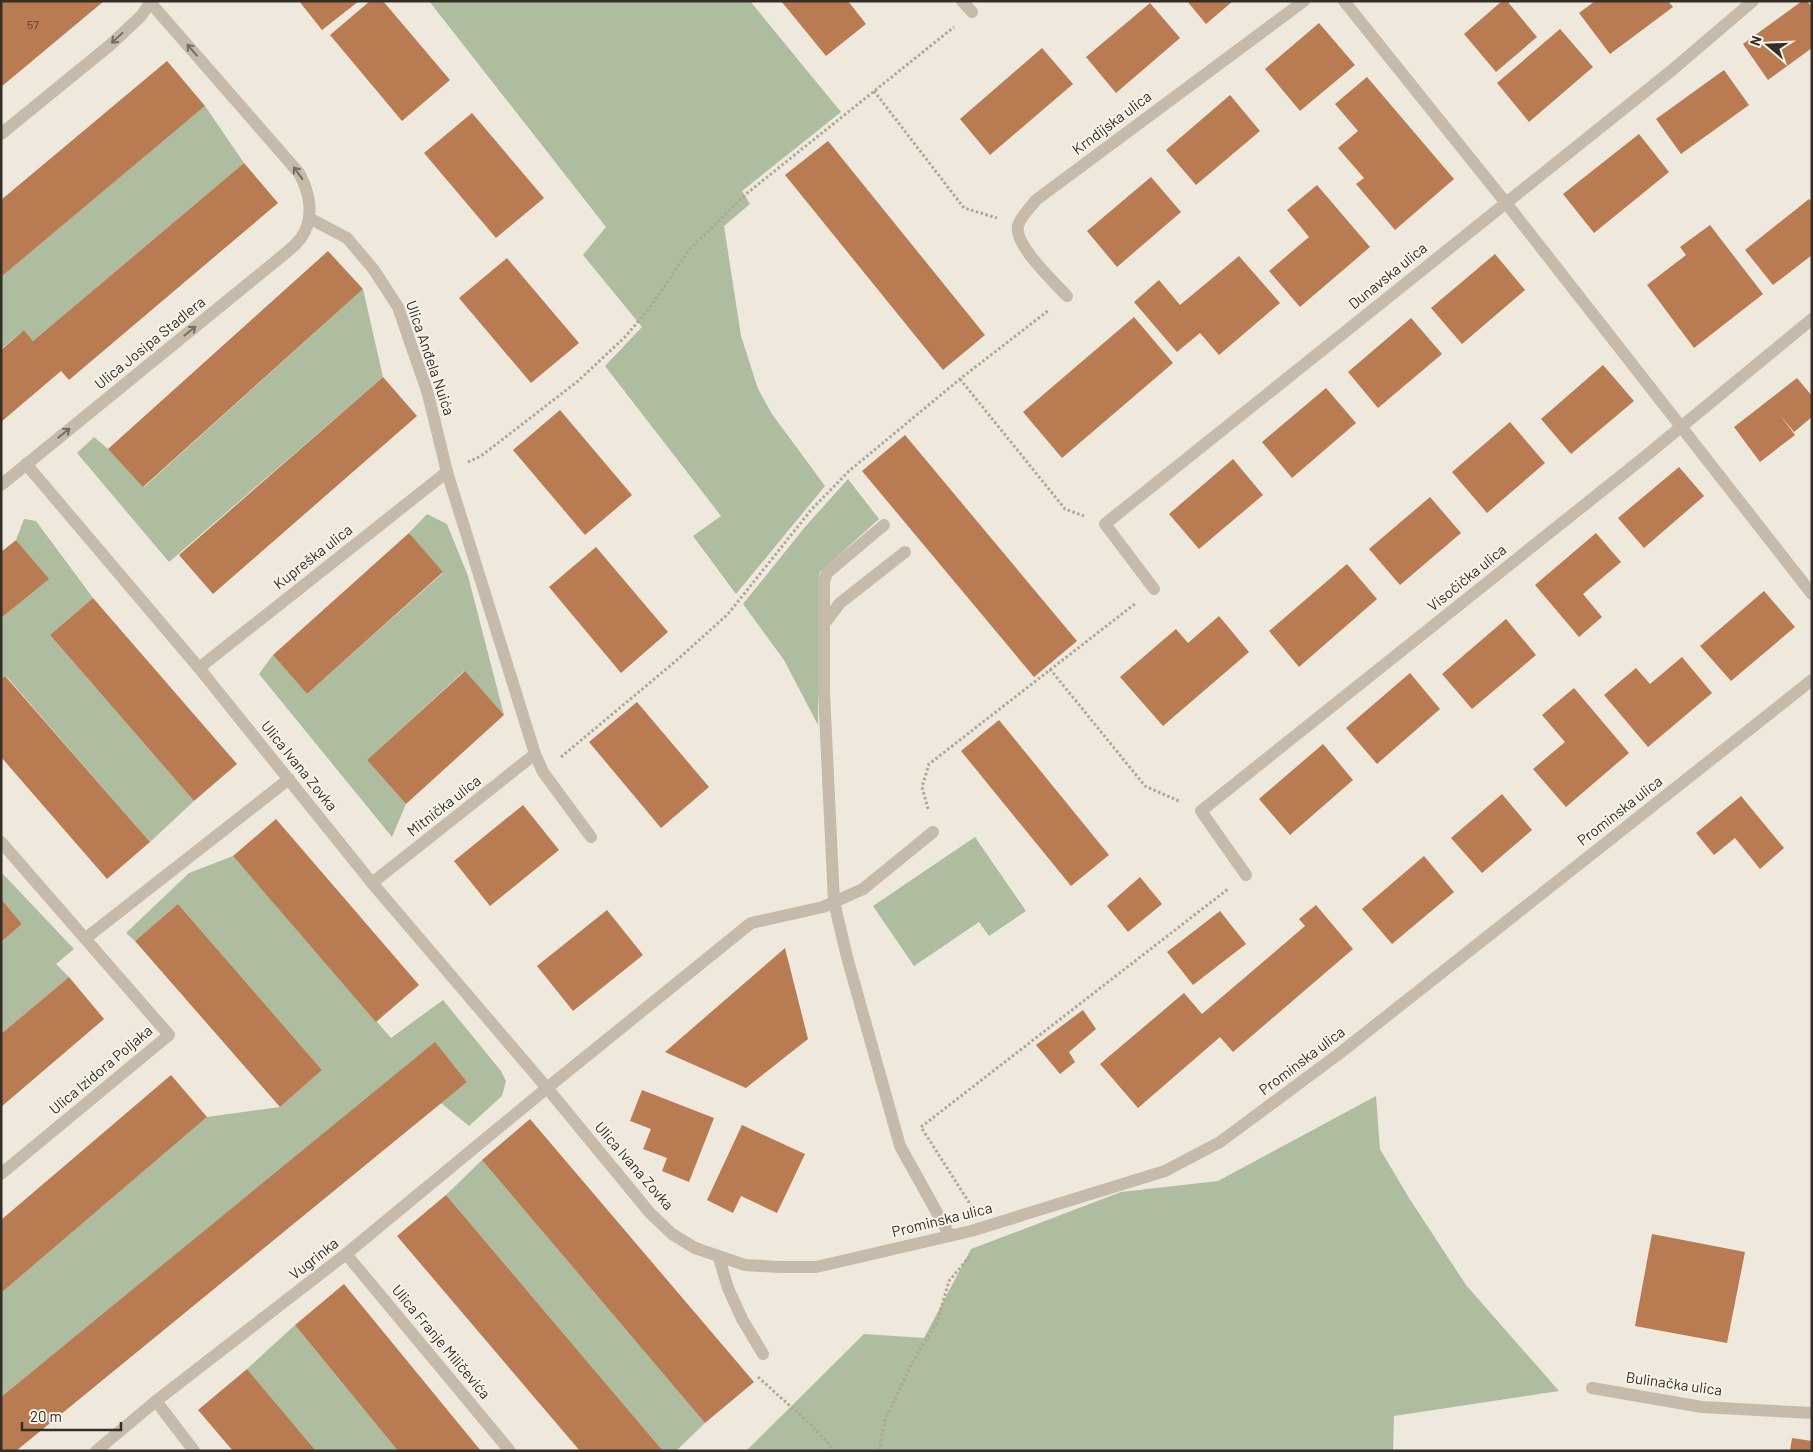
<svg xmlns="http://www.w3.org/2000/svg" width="1813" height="1452" font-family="Barlow,sans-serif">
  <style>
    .green { fill: #aebc9f }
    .building { fill: #b87b52 }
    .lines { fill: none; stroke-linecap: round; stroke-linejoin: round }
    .path { stroke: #b1a695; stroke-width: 3; stroke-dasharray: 2.5 2.5; stroke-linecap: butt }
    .minor { stroke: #c6bbaa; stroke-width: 12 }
    .oneway { stroke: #766d63 }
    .labels { text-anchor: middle; stroke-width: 4; stroke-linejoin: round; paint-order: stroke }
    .number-label { font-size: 12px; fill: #554133 }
    .street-label { font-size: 15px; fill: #342e29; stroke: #f7f3e9 }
  </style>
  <rect width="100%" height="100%" fill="#efe9dd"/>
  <!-- green -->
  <g class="green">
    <path d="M429 1H750L841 112 742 191 750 204 724 226 741 336 758 389 772 414 825 486 736 594 693 536 721 516 605 366 642 327 583 255 606 227Z"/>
    <path d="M205 106 244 163 33 341 24 330 1 349V277Z"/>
    <path d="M363 289 383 377 169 562 77 453 94 437 108 449 144 487Z"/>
    <path d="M848 479 879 519 820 572 818 582V725L784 660 743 604 805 527Z"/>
    <path d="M427 514 447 524 468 576 504 715 464 671 367 760 406 804 392 837 259 674 273 655 307 694 443 573 409 533Z"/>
    <path d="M24 519 36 521 93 598 50 635 194 801 150 842 6 676 1 680V618L48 579 16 540Z"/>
    <path d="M975 837 1026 911 989 936 979 922 914 966 873 906Z"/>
    <path d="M233 856 391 1038 443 1000 501 1071 506 1081 502 1096 469 1126 441 1103 467 1082 435 1043 1 1397V1293L207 1117 280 1107 322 1070 178 904 135 941 126 933 189 873Z"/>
    <path d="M3 874 74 949 56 964 69 977 1 1034V942L22 924 1 899V875Z"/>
    <path d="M1376 1096 1380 1149 1409 1198 1466 1285 1559 1391 1394 1416 1393 1451H746L864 1334 924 1338 971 1249 1121 1192 1218 1181Z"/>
    <path d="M482 1160 705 1423 676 1451H663L446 1195Z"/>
    <path d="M295 1325 398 1451H316L247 1369Z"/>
  </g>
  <!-- building -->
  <g class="building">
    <path d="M2 1H104L1 87Z"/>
    <path d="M299 1H359L322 30Z"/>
    <path d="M370 1H383L450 80 402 121 330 35Z"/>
    <path d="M781 1H848L866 24 826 56Z"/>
    <path d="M1187 1H1233L1206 24Z"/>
    <path d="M1502 1H1507L1537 37 1496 72 1464 34Z"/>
    <path d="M1595 1H1668L1673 7 1610 54 1579 13Z"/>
    <path d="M1802 1H1807L1812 7V48L1768 80 1743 44Z"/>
    <path d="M1150 3 1180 38 1116 93 1086 57Z"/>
    <path d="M1319 23 1355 65 1300 111 1265 69Z"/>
    <path d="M1560 29 1593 67 1529 122 1497 83Z"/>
    <path d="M1042 48 1073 84 990 155 960 119Z"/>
    <path d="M167 61 205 106 1 277V200Z"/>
    <path d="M1724 70 1749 105 1681 154 1656 119Z"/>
    <path d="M1367 77 1454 179 1395 230 1356 184 1364 178 1338 148 1358 131 1335 104Z"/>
    <path d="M1230 95 1260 131 1196 185 1166 150Z"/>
    <path d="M472 113 544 198 496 238 424 153Z"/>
    <path d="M1639 134 1669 172 1594 233 1563 194Z"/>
    <path d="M828 141 985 335 943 370 785 175Z"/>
    <path d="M244 163 278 203 69 380 61 371 1 422V350L24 330 33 341Z"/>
    <path d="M1151 177 1181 212 1117 267 1087 231Z"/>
    <path d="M1317 185 1370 247 1300 307 1269 271 1309 237 1287 210Z"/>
    <path d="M1809 199 1812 203V255L1773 285 1745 250Z"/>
    <path d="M1710 225 1763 294 1694 348 1647 285 1686 255 1680 247Z"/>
    <path d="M328 251 363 289 143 487 108 449Z"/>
    <path d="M1495 254 1525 290 1462 344 1431 308Z"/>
    <path d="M1239 256 1280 303 1219 355 1200 333 1177 352 1134 302 1159 280 1180 305Z"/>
    <path d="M507 258 579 343 531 383 459 298Z"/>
    <path d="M1134 317 1173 363 1062 458 1023 412Z"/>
    <path d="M1411 318 1442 354 1378 408 1348 372Z"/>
    <path d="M1603 365 1634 401 1571 454 1541 419Z"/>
    <path d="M383 377 417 416 213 594 179 555Z"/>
    <path d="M1797 378 1812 396V417L1794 432 1780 415 1795 435 1760 462 1734 427Z"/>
    <path d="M1326 388 1356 423 1292 478 1262 442Z"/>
    <path d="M560 410 632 495 585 535 513 450Z"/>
    <path d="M1510 422 1545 463 1487 513 1452 472Z"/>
    <path d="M905 435 1077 641 1034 677 862 471Z"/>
    <path d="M1233 459 1263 495 1199 549 1169 514Z"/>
    <path d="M1679 467 1704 496 1644 548 1618 518Z"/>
    <path d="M1430 497 1461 533 1400 585 1369 549Z"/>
    <path d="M409 533 443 572 307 694 273 655Z"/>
    <path d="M1596 533 1621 562 1583 594 1602 617 1579 637 1535 585Z"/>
    <path d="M16 540 49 579 1 618V552Z"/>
    <path d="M596 547 668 632 621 673 549 587Z"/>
    <path d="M1347 564 1377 599 1299 667 1269 631Z"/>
    <path d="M1764 591 1795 627 1731 681 1700 646Z"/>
    <path d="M93 598 237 764 194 801 50 635Z"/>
    <path d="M1219 616 1249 652 1163 726 1120 677 1176 629 1188 643Z"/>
    <path d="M1506 619 1536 655 1472 709 1442 674Z"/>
    <path d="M1682 657 1712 693 1648 747 1604 695 1636 668 1650 684Z"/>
    <path d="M465 671 504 715 406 804 367 760Z"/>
    <path d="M1410 673 1440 709 1377 764 1346 728Z"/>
    <path d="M5 676 150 842 107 879 1 757V680Z"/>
    <path d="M1574 688 1629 753 1566 807 1533 769 1565 742 1542 715Z"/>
    <path d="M637 702 709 787 661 828 589 742Z"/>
    <path d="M999 720 1109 855 1071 886 961 751Z"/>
    <path d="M1323 744 1353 780 1290 835 1259 799Z"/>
    <path d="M1502 794 1532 830 1482 873 1451 838Z"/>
    <path d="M1741 796 1784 848 1760 869 1735 838 1714 855 1696 833Z"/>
    <path d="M523 805 559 850 490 906 454 861Z"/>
    <path d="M276 819 419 985 376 1022 233 856Z"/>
    <path d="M1424 856 1454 892 1392 944 1362 909Z"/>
    <path d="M1140 877 1162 904 1128 932 1107 906Z"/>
    <path d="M1 899 22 924 1 942Z"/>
    <path d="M178 904 322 1070 280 1107 135 941Z"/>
    <path d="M1316 905 1353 949 1233 1052 1220 1037 1138 1108 1100 1064 1184 993 1202 1014 1305 926 1299 919Z"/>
    <path d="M607 910 643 955 573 1011 537 966Z"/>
    <path d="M1220 911 1246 944 1193 985 1167 952Z"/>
    <path d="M785 948 808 1039 746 1088 665 1052Z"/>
    <path d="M69 977 104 1019 1 1107V1034Z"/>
    <path d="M1083 1010 1096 1029 1069 1052 1075 1062 1060 1074 1036 1045Z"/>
    <path d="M435 1042 467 1082 16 1451H1V1397Z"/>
    <path d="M171 1075 207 1117 1 1293V1220Z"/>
    <path d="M642 1090 714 1118 689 1182 662 1171 667 1158 643 1149 651 1129 630 1121Z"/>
    <path d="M530 1119 754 1382 705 1423 482 1160Z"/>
    <path d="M742 1125 805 1154 777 1213 741 1196 733 1213 707 1200Z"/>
    <path d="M446 1195 663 1451H580L397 1236Z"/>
    <path d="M1652 1234 1745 1252 1727 1343 1635 1326Z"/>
    <path d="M344 1284 481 1451H398L295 1325Z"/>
    <path d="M247 1369 316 1451H233L198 1410Z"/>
    <path d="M1792 1438 1812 1441V1451H1790Z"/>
  </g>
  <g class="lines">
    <!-- path -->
    <g class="path">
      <path d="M874 91 964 208 997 218"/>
      <path d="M960 379 1065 509 1084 516"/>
      <path d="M468 462 481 456 578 381 626 336 651 306 689 250 746 194 954 27"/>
      <path d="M1050 669 1145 786 1181 802"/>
      <path d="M561 757 677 660 728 614 811 510 849 471 960 379 1049 310"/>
      <path d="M928 809 922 787 929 764 1136 603"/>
      <path d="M972 1207 921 1127 1228 889"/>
      <path d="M758 1377 810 1424 835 1451"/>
      <path d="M879 1451 885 1420 913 1361 937 1322 949 1281 970 1256"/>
    </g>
    <!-- minor -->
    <g class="minor">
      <path d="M962 1 972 12"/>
      <path d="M1344 1 1506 203 1812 594"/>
      <path d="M1 134 109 46 140 17 152 1"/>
      <path d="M309 218 347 238 374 270 398 307 428 394 447 472 535 754 543 772 591 837"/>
      <path d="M1067 296C1054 282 1014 245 1018 226 1020 217 1031 207 1036 200L1304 1"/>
      <path d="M26 464 199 668 372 883 547 1088 650 1213 672 1234 695 1248 745 1265 779 1267H816L971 1231 1165 1171 1220 1142 1340 1053 1812 680"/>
      <path d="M1 485 287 252C292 248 297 243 301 238 315 218 310 193 299 173L149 1"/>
      <path d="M884 525 827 573 824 581V692L834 902 847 957 900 1146 950 1236"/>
      <path d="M1154 589 1105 524 1671 71 1753 1"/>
      <path d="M824 624 840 603 905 552"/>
      <path d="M199 668 447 472"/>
      <path d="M1 842 169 1035 1 1174"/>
      <path d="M1246 875 1201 811 1642 459 1812 319"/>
      <path d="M372 883 535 754"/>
      <path d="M86 938 289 779"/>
      <path d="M346 1254 510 1451"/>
      <path d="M719 1258 728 1288 742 1319 763 1354"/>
      <path d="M1592 1388 1702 1407 1812 1413"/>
      <path d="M156 1401 194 1451"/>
      <path d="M96 1451 156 1401 346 1254 547 1088 751 923 823 907 863 889 933 832"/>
    </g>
  </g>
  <!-- one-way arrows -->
  <defs><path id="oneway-shaft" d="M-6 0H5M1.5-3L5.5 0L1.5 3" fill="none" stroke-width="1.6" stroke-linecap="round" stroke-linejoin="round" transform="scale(1.25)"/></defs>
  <g class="oneway">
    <use href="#oneway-shaft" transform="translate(117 38) rotate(137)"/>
    <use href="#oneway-shaft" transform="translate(192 50) rotate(-131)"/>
    <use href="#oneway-shaft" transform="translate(298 173) rotate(-126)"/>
    <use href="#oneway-shaft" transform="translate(190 331) rotate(-39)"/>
    <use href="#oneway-shaft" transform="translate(64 433) rotate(-39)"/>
  </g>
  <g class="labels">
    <!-- number labels -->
    <g class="number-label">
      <text x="33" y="29">57</text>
    </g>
    <!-- street labels -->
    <g class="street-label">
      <text transform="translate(1112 123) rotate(-37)" y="5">Krndijska ulica</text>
      <text transform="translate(1388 276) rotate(-39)" y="5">Dunavska ulica</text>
      <text transform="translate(150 343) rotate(-39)" y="5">Ulica Josipa Stadlera</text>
      <text transform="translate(430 358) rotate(71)" y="5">Ulica Anđela Nuića</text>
      <text transform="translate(313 557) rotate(-38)" y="5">Kupreška ulica</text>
      <text transform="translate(1467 578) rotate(-39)" y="5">Visočička ulica</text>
      <text transform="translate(299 766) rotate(51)" y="5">Ulica Ivana Zovka</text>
      <text transform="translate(444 806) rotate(-38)" y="5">Mitnička ulica</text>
      <text transform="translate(1620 811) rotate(-38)" y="5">Prominska ulica</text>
      <text transform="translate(1302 1061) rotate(-37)" y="5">Prominska ulica</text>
      <text transform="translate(101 1070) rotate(-40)" y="5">Ulica Izidora Poljaka</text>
      <text transform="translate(634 1166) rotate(49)" y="5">Ulica Ivana Zovka</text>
      <text transform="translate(942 1220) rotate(-14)" y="5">Prominska ulica</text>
      <text transform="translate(314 1259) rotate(-38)" y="5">Vugrinka</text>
      <text transform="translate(441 1342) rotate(50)" y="5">Ulica Franje Miličevića</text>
      <text transform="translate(1674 1384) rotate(8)" y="5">Bulinačka ulica</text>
    </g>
  </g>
  <!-- border -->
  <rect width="1813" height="1452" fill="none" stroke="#342e29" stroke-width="5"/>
  <!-- north arrow -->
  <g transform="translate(1768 45) rotate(289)" stroke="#f7f3e9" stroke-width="4" paint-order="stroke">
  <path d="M0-4L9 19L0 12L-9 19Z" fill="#342e29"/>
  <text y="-8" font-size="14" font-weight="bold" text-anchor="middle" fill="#342e29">N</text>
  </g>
  <!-- scale -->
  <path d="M22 1422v8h99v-8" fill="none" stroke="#342e29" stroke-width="2.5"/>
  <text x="30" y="1422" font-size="15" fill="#342e29" stroke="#f7f3e9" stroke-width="4" paint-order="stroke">20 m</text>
</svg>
